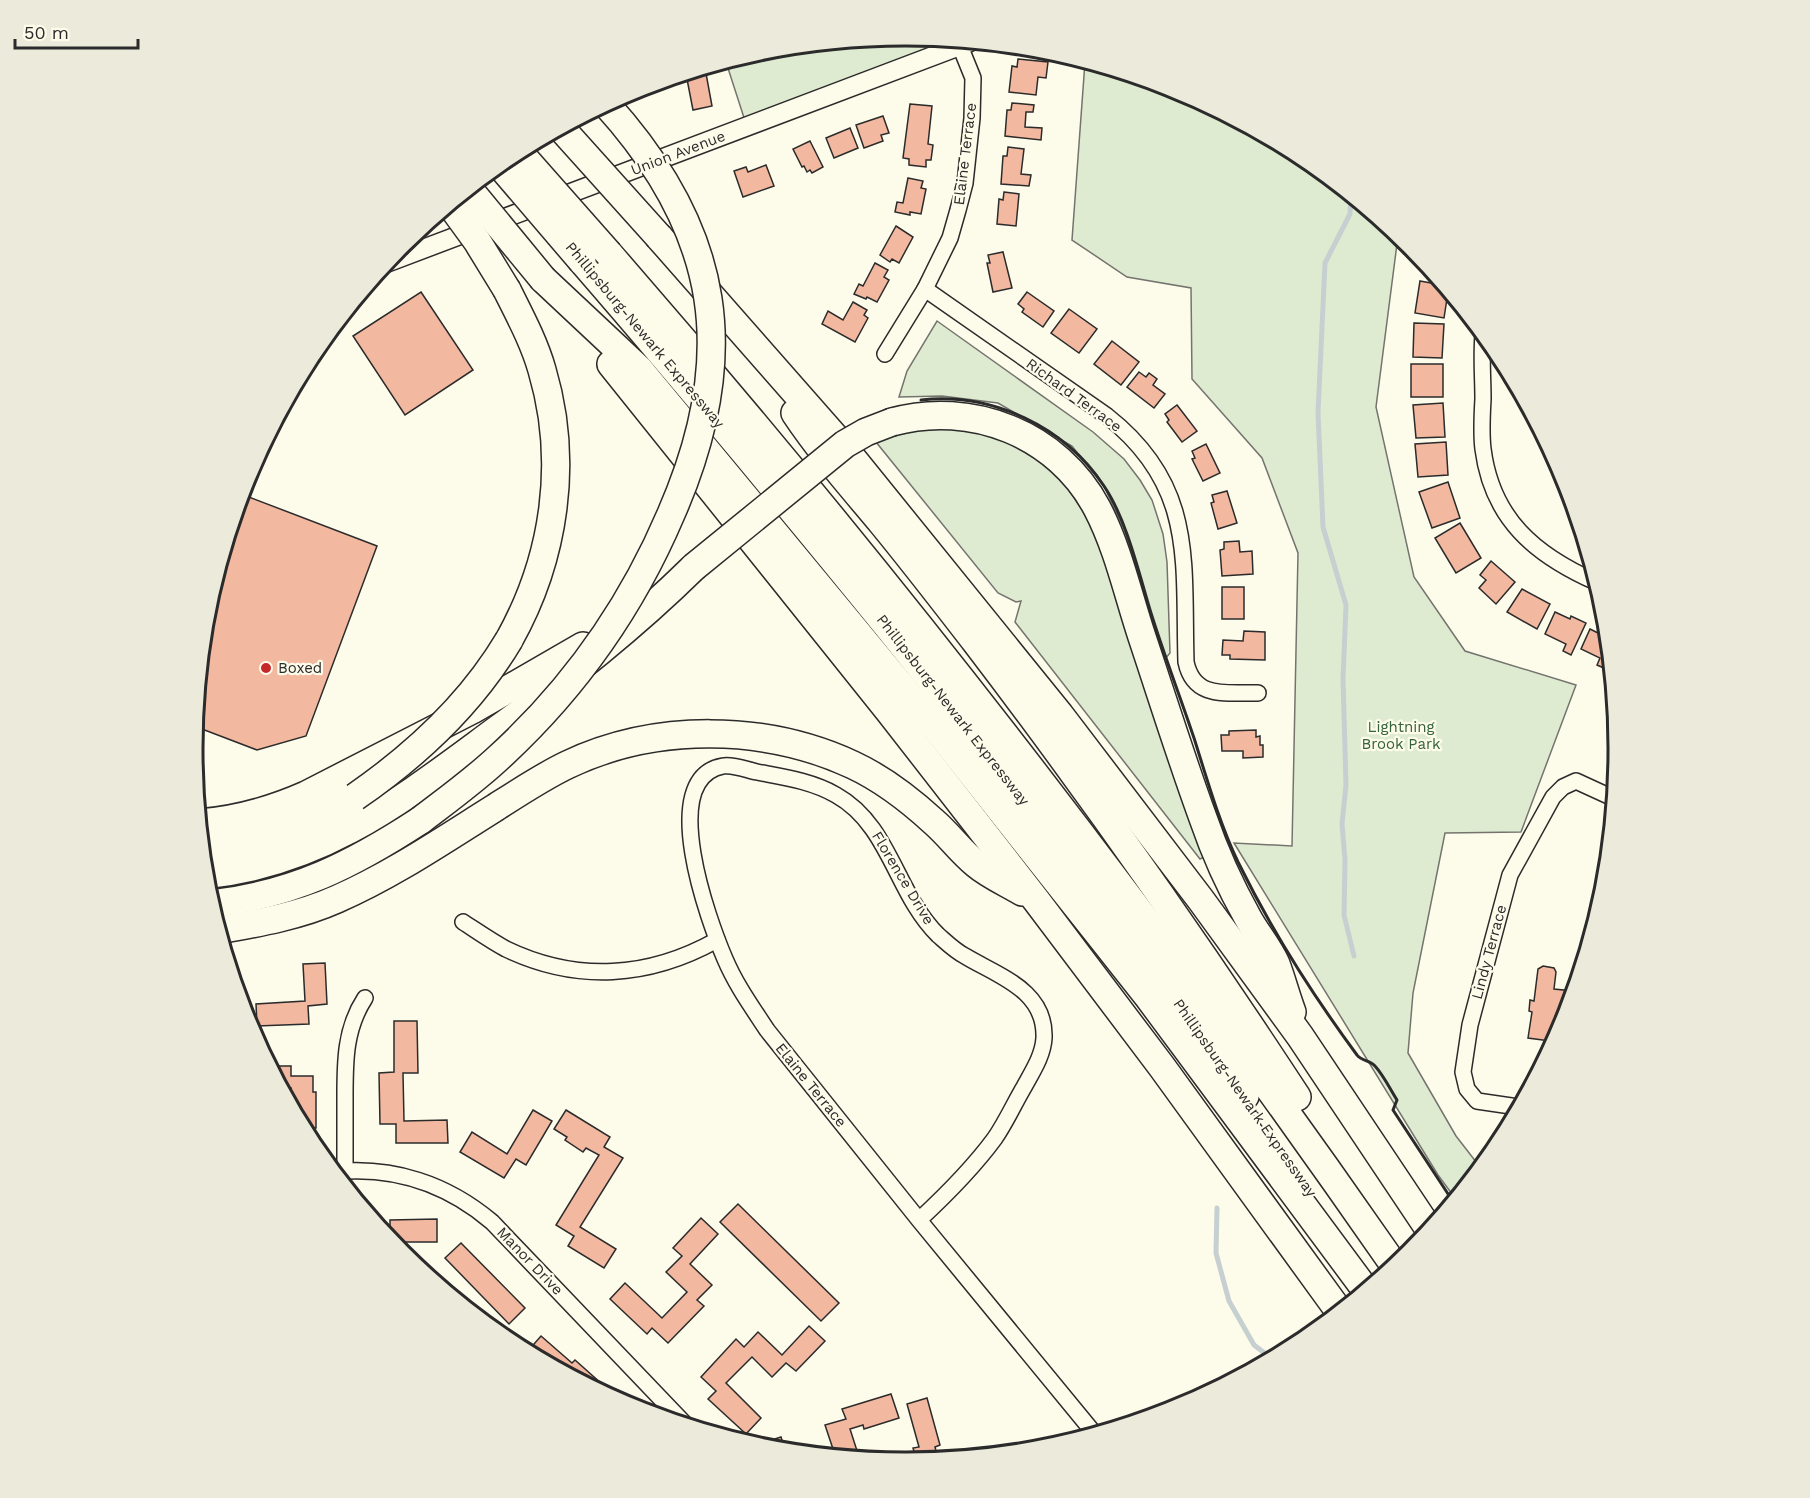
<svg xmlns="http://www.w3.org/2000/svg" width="1810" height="1498" font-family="'Work Sans',sans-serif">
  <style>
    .green { fill: #deebd1; stroke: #74746e; stroke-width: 1.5 }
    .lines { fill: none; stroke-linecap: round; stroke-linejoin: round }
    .stream { stroke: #c7d0d0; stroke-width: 5 }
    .building { fill: #f2b8a0; stroke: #2b2b2b; stroke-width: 1.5 }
    .minor-casing { stroke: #2b2b2b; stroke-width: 18 }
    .tertiary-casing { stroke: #2b2b2b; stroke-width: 21 }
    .motorway-casing { stroke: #2b2b2b; stroke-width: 30 }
    .minor { stroke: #fdfbea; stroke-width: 15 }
    .tertiary { stroke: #fdfbea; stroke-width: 18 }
    .motorway { stroke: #fdfbea; stroke-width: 27 }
    .motorway-bridge-casing { stroke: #2b2b2b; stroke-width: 30; stroke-linecap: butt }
    .motorway-bridge { stroke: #fdfbea; stroke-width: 27 }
    .wall { stroke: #2b2b2b; stroke-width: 3 }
    .poi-dot { fill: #c62828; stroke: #fdfbea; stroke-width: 2 }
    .labels { text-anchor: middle; stroke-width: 4.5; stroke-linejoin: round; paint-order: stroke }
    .street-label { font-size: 15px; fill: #2b2b2b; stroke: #fdfbea }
    .poi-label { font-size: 15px; fill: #2b2b2b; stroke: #fdfbea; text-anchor: start }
    .park-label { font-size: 15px; fill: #34623c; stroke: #fdfbea }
    .rim { fill: none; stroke: #2b2b2b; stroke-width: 3 }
  </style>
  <rect width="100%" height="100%" fill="#fdfbea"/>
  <!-- green -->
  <g class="green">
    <path d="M905 36 969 42 747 127 726 62 766 50Z"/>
    <path d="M1085 62 1178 90 1301 156 1398 236 1376 407 1414 577 1465 651 1576 685 1521 832 1445 833 1413 993 1408 1053 1456 1136 1480 1167 1455 1198 1438 1175 1234 843 1292 846 1298 553 1262 458 1192 379 1191 288 1127 277 1072 240Z"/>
    <path d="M937 321 1093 432 1124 459 1140 480 1152 500 1163 534 1167 562 1170 653 1165 659 1124 529 1104 486 1072 446 998 403 942 396 899 397 907 371Z"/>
    <path d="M931 428C947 429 966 428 981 432 1045 450 1075 488 1100 546L1204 857 1200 859 1015 622 1021 601 1016 602 998 593 876 442 904 432Z"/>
  </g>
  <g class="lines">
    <!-- stream -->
    <g class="stream">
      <path d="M1351 197 1350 214 1325 263 1318 413 1323 527 1346 605 1343 679 1346 785 1342 824 1345 860 1344 915 1354 956"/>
      <path d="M1217 1208 1216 1253 1229 1301 1254 1345 1271 1358"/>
    </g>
  </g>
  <!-- building -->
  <g class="building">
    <path d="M1018 59 1048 62 1046 78 1038 77 1036 95 1009 92 1012 66 1017 67Z"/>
    <path d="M705 68 712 106 693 110 686 74Z"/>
    <path d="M1012 103 1034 105 1033 112H1026L1025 127 1042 128 1041 140 1005 136 1007 110H1011Z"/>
    <path d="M910 104 932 106 928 144 933 145 931 160H926V167L909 165V159L903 158Z"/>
    <path d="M883 116 889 133 881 135 883 141 864 148 856 125Z"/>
    <path d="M850 128 858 148 834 158 826 138Z"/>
    <path d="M810 141 823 167 812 173 810 170 807 172 804 166 802 167 793 149Z"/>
    <path d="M1008 147 1024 149 1021 174 1031 175 1029 186 1001 184 1003 156H1007Z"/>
    <path d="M766 165 774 186 743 197 734 171 746 167 748 172Z"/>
    <path d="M908 178 923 181 921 188 926 189 921 214 910 212V215L895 212 897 202 903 203Z"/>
    <path d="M1004 192 1019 194 1016 226 997 224 999 199 1003 200Z"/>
    <path d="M896 226 913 237 899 263 892 259 890 262 880 255Z"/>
    <path d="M1003 252 1012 288 993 292 987 263H990L988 255Z"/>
    <path d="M875 263 888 270 884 277 889 280 877 302 867 297 866 299 854 294 859 284 863 286Z"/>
    <path d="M1420 281 1442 285 1448 292 1444 318 1415 313Z"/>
    <path d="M421 292 473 370 405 415 353 336Z"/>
    <path d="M1027 292 1054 311 1043 327 1022 312 1024 309 1018 304Z"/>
    <path d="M853 302 867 310 864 315 868 318 855 342 822 324 828 311 843 320Z"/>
    <path d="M1069 309 1097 329 1079 353 1051 333Z"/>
    <path d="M1414 323 1444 324 1442 358 1413 357Z"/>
    <path d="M1112 341 1139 362 1121 385 1094 364Z"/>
    <rect x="1411" y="364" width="32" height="33"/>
    <path d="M1139 372 1146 377 1149 373 1157 379 1153 385 1165 394 1154 408 1127 387Z"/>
    <path d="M1443 403 1445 437 1416 438 1413 405Z"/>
    <path d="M1177 405 1197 431 1182 442 1167 422 1169 420 1165 414Z"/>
    <path d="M1446 442 1448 475 1418 477 1415 444Z"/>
    <path d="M1206 444 1220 473 1203 481 1192 459 1195 458 1192 451Z"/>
    <path d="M1448 482 1460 518 1432 528 1419 492Z"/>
    <path d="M1227 491 1237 523 1218 529 1211 503 1214 502 1212 495Z"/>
    <path d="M241 494 377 546 306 736 257 750 194 726 206 610Z"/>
    <path d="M1460 523 1481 558 1456 573 1435 538Z"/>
    <path d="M1239 541 1240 552 1252 551 1253 574 1222 576 1220 550 1224 549V542Z"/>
    <path d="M1491 561 1515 582 1496 604 1479 588 1486 580 1480 575Z"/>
    <rect x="1222" y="587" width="22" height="32"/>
    <path d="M1522 589 1550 604 1537 629 1507 612Z"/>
    <path d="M1555 612 1570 619 1571 616 1586 623 1571 655 1563 651 1566 644 1545 634Z"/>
    <path d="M1590 629 1604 636 1607 633 1609 662 1606 669 1597 665 1600 658 1581 649Z"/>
    <path d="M1244 631 1265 632V660L1230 659V655H1222L1223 640 1243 641Z"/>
    <path d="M1256 730V737L1260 736V745H1263V757L1243 758V751H1222L1221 735H1229V731Z"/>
    <path d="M325 963 327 1004 308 1006 309 1024 257 1026 256 1004 305 1001 303 964Z"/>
    <path d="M1543 966 1554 968 1556 972 1554 989 1573 991 1564 1022 1557 1034 1553 1033 1550 1041 1528 1038 1532 1012 1529 1011 1530 1000 1534 1001 1538 969Z"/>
    <path d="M394 1021H417L418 1073H403L404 1121 447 1120 448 1143H396V1124H380L379 1073 394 1072Z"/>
    <path d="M270 1066H291V1076H313V1092H316V1128H303L291 1106V1088L282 1089Z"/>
    <path d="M533 1110 552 1121 526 1165 516 1159 504 1178 460 1152 472 1132 507 1154Z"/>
    <path d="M566 1110 610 1137 604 1147 623 1158 580 1227 616 1249 604 1268 568 1246 574 1236 556 1225 599 1155 586 1148 583 1152 565 1140 567 1137 554 1129Z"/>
    <path d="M738 1204 839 1303 821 1321 720 1222Z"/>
    <path d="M701 1218 718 1234 690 1264 712 1285 697 1300 704 1306 668 1343 652 1328 647 1334 610 1299 625 1283 662 1318 687 1292 666 1272 682 1256 673 1248Z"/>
    <path d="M437 1219V1242H402V1254L390 1240V1220Z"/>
    <path d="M461 1243 525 1308 509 1324 445 1258Z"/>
    <path d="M809 1326 825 1341 796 1371 786 1363 772 1377 752 1357 726 1383 761 1418 746 1434 708 1399 716 1391 701 1377 736 1339 744 1347 758 1332 782 1355Z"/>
    <path d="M541 1336 572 1363 575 1360 613 1394 611 1397 527 1352Z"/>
    <path d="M891 1394 899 1418 864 1429 863 1425 850 1429 859 1457 835 1455 825 1425 846 1419 842 1409Z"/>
    <path d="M927 1398 940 1445 935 1447 938 1459 917 1461 913 1448 919 1447 907 1404Z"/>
    <path d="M781 1437 785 1450 759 1446V1444Z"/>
  </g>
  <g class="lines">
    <!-- minor casing -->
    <g class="minor-casing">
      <g id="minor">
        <path d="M925 289 1107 416C1196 486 1183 561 1186 662 1194 700 1227 692 1258 693"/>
        <path d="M1483 335C1481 356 1483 378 1483 399 1482 416 1481 433 1483 449 1492 519 1535 555 1596 582"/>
        <path d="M885 354 925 289 950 238 958 210 965 183 972 118 973 78 960 46"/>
        <path d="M463 922C477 931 491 941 506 949 577 983 649 978 717 940"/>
        <path d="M1518 1107 1477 1101 1467 1089 1463 1072 1470 1025 1510 875 1553 797 1563 787 1576 781 1613 798"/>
        <path d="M345 1171C345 1148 345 1124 345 1101 345 1065 344 1030 365 998"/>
        <path d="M334 1172C393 1166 447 1184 492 1222L685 1424"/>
        <path d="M919 1220C946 1195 973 1168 995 1138 1006 1122 1014 1104 1024 1087 1032 1072 1043 1056 1044 1038 1046 990 998 976 965 956 955 951 946 942 938 935 896 894 890 825 836 795 812 781 783 777 757 772 747 770 733 764 723 766 656 778 709 922 725 959 736 985 752 1007 767 1030L919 1220 1094 1433"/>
      </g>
    </g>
    <!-- tertiary casing -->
    <g class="tertiary-casing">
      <path id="tertiary" d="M386 263 970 42"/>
    </g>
    <!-- motorway casing -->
    <g class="motorway-casing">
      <g id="motorway">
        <path d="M659 237 840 443 1060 715 1201 900 1300 1036 1429 1229"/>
        <path d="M609 254C890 576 1150 914 1394 1265"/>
        <path d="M582 261C686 381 788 504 888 627 1011 780 1133 935 1245 1096"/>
        <path d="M543 279 639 369 927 717 1149 998 1365 1289"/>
        <path d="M507 290C520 316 534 342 542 370 569 461 555 558 509 640"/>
        <path d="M611 364 889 711 1036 900 1162 1067 1339 1311"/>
        <path d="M795 413C821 452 852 487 882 523 914 562 944 601 975 641 1088 789 1195 941 1297 1097"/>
        <path d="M892 422C971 400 1058 434 1097 508 1118 548 1128 595 1142 637 1162 697 1181 758 1203 818 1215 853 1230 886 1248 918 1256 933 1269 948 1276 964 1282 980 1286 996 1292 1012"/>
        <path d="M199 823C237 820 272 810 306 795L472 710 583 646"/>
        <path d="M202 850C264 840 301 828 355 797"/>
        <path d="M204 875C325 863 404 798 498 729 568 678 632 628 694 567"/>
        <path d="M211 904C295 894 352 865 421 820"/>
        <path d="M218 930C258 923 299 916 337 899 392 875 442 841 493 809 518 793 542 777 567 765 655 723 765 724 853 765 883 779 910 800 934 822 949 835 961 852 976 864 989 875 1007 883 1022 892"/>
      </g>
    </g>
    <!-- minor -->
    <use href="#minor" class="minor"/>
    <!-- tertiary -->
    <use href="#tertiary" class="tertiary"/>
    <!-- motorway -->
    <use href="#motorway" class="motorway"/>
    <!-- motorway-bridge casing -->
    <g class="motorway-bridge-casing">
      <g id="motorway-bridge">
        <path d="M561 128 659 237"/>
        <path d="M518 151 609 254"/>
        <path d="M499 164 582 261"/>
        <path d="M469 189 543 279"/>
        <path d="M450 204 477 241 507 290"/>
        <path d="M694 567 845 444 866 432 892 422"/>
        <path d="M355 797C416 755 471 704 509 640"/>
        <path d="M421 820C447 800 472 782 496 760 571 692 631 608 671 514 740 357 722 232 606 104"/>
      </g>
    </g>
    <!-- motorway-bridge -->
    <use href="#motorway-bridge" class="motorway-bridge"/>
    <!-- wall -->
    <path class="wall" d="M921 400C992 392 1065 427 1104 486 1127 520 1139 574 1151 613 1164 655 1180 696 1194 738 1207 779 1219 822 1238 862 1271 929 1312 994 1357 1055 1361 1061 1370 1060 1375 1066 1384 1076 1390 1089 1397 1100L1393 1110 1452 1200"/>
  </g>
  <!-- markers -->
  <circle class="poi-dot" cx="266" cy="668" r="6"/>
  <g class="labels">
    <!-- street labels -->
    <g class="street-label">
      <text transform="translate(678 153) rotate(-21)" y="5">Union Avenue</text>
      <text transform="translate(965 154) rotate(-83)" y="5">Elaine Terrace</text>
      <text transform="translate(645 335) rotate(50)" y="5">Phillipsburg-Newark Expressway</text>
      <text transform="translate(1074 395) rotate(36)" y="5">Richard Terrace</text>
      <text transform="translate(953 710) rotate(52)" y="5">Phillipsburg-Newark Expressway</text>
      <text transform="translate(903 878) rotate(59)" y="5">Florence Drive</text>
      <text transform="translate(1489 952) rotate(-75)" y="5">Lindy Terrace</text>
      <text transform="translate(811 1085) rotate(51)" y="5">Elaine Terrace</text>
      <text transform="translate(1245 1098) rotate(55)" y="5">Phillipsburg-Newark Expressway</text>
      <text transform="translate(530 1261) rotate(46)" y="5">Manor Drive</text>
    </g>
    <!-- poi labels -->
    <g class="poi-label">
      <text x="278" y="673">Boxed</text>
    </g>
    <!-- park labels -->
    <g class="park-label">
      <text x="1401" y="732">Lightning<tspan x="1401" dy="17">Brook Park</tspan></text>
    </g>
  </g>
  <!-- crop -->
  <path d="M0 0H1810V1498H0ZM905 46H906A702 702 0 0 1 1608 748V750A702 702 0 0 1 906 1452H905A702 702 0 0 1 203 750V748A702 702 0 0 1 905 46Z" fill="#eceadb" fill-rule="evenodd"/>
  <path class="rim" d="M905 46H906A702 702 0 0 1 1608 748V750A702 702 0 0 1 906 1452H905A702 702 0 0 1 203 750V748A702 702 0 0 1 905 46Z"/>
  <!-- scale -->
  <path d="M15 39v9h123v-9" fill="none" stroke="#2b2b2b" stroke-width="3"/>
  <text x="24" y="39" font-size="18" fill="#2b2b2b" stroke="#fdfbea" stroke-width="4.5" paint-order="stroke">50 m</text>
</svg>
